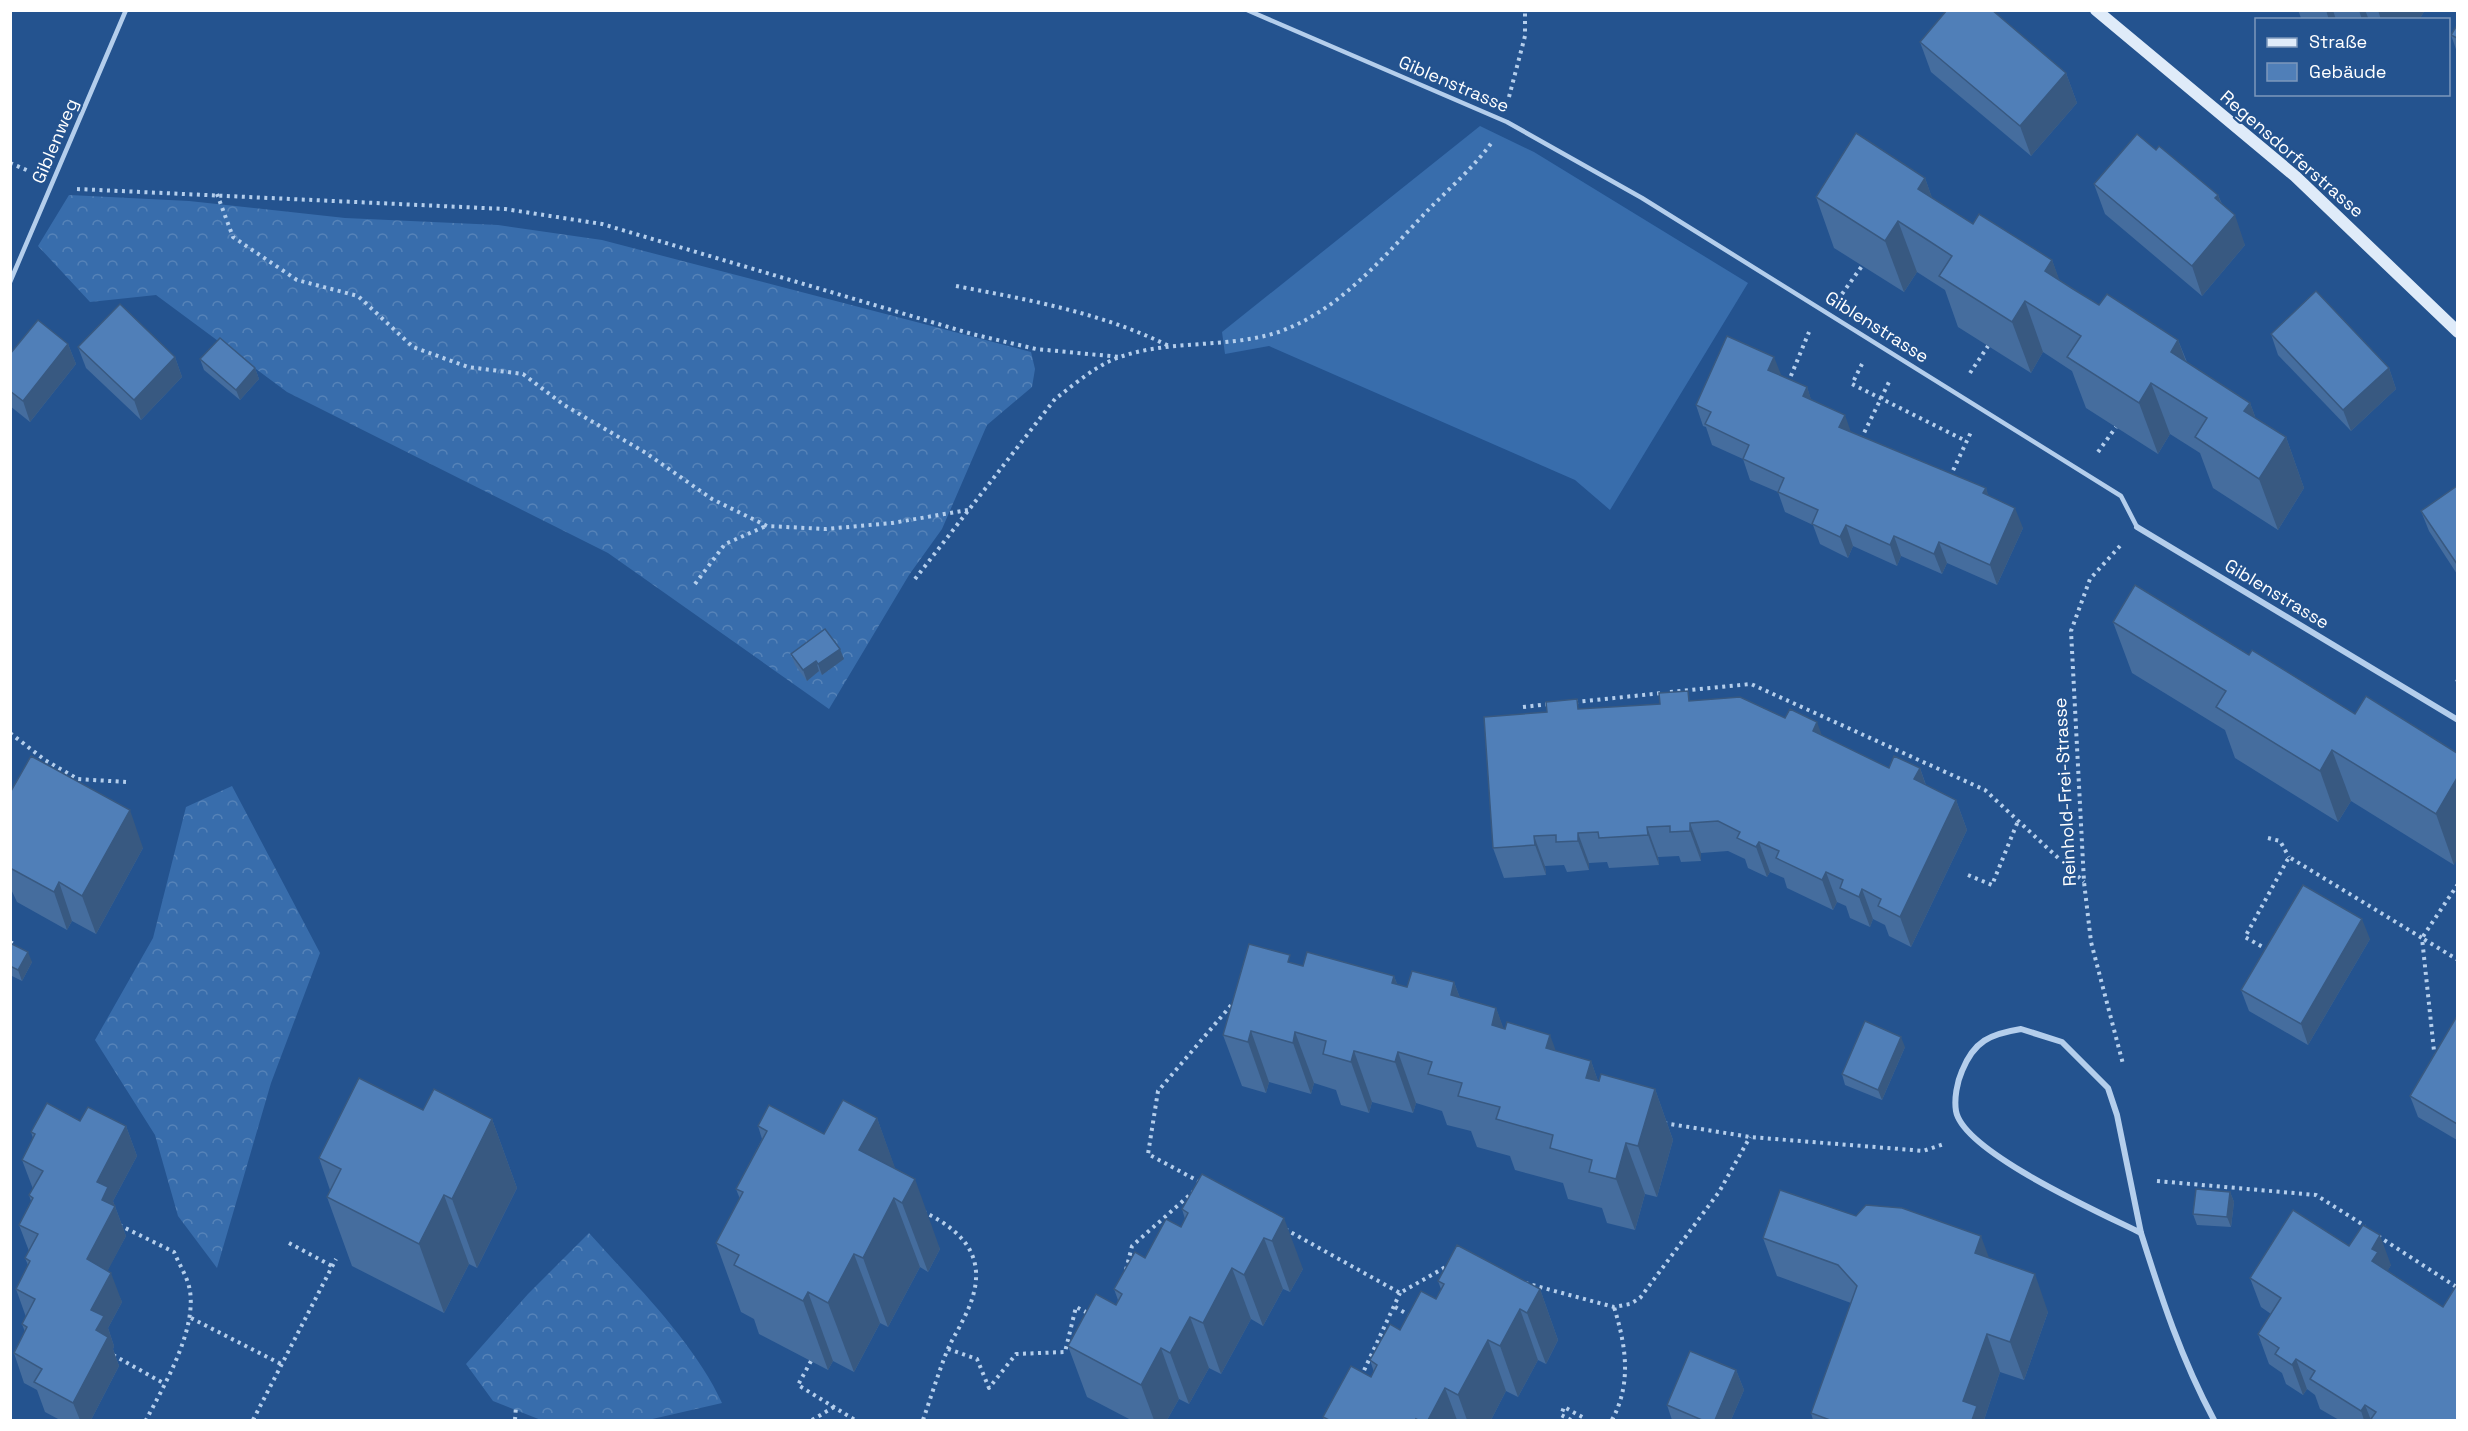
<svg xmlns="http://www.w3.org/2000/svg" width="2468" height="1431" font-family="'Space Grotesk',sans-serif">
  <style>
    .grass { fill: #386dac }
    .forest { fill: url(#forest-crowns) }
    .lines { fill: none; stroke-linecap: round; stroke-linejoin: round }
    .path { stroke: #b4ceec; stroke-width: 4; stroke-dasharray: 3 4.5; stroke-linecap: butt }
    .lane { stroke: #b4ceec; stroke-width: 4.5 }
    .street { stroke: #b4ceec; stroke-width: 6 }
    .secondary { stroke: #dfebf9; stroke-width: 12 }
    .wall { fill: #456d9e }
    .shaded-wall { fill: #385981 }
    .building { fill: #507fb8; stroke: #385981; stroke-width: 1.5 }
    .labels { text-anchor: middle; stroke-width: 4.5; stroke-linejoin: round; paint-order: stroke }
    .street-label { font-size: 18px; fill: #fff; stroke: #24538f }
  </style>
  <defs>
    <pattern id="forest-crowns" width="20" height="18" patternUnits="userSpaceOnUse" patternTransform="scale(1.5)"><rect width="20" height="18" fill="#386dac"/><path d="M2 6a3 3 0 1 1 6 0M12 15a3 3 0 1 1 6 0" fill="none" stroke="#5683b8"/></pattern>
  </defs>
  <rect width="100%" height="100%" fill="#24538f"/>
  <!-- grass -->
  <path class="grass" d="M1480 126 1534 152 1748 283 1610 510 1575 480 1269 346 1225 354 1222 332Z"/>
  <!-- forest -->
  <g class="forest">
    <path d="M69 195 189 201 345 218 498 225 602 240 1031 352 1035 369 1032 387 987 425 942 529 909 575 829 709 608 553 287 392 156 295 90 302 38 246Z"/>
    <path d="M232 786 320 953 271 1083 217 1268 178 1216 155 1135 95 1040 153 938 186 807Z"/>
    <path d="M589 1233C633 1282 695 1343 722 1403L648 1420H541L493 1401 466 1364 528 1294Z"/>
  </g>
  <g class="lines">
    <!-- path -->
    <g class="path">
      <path d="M1509 97 1525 36V10"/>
      <path d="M10 163 29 171"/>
      <path d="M77 189 505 209 602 224 972 334 1036 349 1120 357"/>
      <path d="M217 194 233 237 297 280 358 296 413 347 468 367 523 374 564 405 646 453 712 499 767 526 826 529 892 523 968 510"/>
      <path d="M956 286C1030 300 1103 313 1171 347"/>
      <path d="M1842 294 1862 266"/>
      <path d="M1862 364 1852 384 1966 441"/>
      <path d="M1970 373 1988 346"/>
      <path d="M1788 383 1809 332"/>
      <path d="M1861 439 1889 382"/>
      <path d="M2098 452 2116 427"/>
      <path d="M1950 477 1971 432"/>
      <path d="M2120 546 2090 579 2071 631 2084 882 2091 942 2123 1064"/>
      <path d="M915 579 1055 399C1075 384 1096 365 1120 357 1168 340 1223 348 1272 334 1337 315 1385 255 1430 208 1451 187 1475 166 1492 142"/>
      <path d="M695 584 725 544 766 526"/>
      <path d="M2457 682 2458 680"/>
      <path d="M1670 692 1751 684 1985 790 2084 882"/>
      <path d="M1575 702 1663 693"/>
      <path d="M1523 707 1549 704"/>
      <path d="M10 733 45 760 78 779 126 782"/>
      <path d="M2268 838 2280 841 2289 857"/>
      <path d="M1968 875 1992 885 2018 821"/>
      <path d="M2458 884 2422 938 2458 960"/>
      <path d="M10 942 16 945"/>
      <path d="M2268 950 2245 937 2289 857 2422 938 2434 1051 2437 1056"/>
      <path d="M1664 1123 1750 1137 1912 1150 1923 1151 1944 1144"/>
      <path d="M2157 1181 2316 1195 2365 1226"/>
      <path d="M1200 1182 1148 1154 1158 1091 1233 1003"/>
      <path d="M119 1225 174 1252C179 1264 188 1278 190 1291 196 1331 165 1384 146 1420"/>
      <path d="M1285 1229 1400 1293 1449 1265"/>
      <path d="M2378 1236 2458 1288"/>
      <path d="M289 1243 332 1266"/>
      <path d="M1126 1270 1132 1246 1193 1192"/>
      <path d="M1525 1283 1614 1307 1630 1304 1640 1298 1719 1192 1750 1137"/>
      <path d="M1395 1307 1412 1317"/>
      <path d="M191 1318 281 1364"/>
      <path d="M948 1349 977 1359 989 1388 1016 1354 1065 1352 1076 1307 1090 1314"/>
      <path d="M113 1355 165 1384"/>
      <path d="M811 1361 798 1385 855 1420"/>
      <path d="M1361 1377 1400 1293"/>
      <path d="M253 1420 336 1259"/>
      <path d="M515 1420 516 1406"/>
      <path d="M812 1420 834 1407"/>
      <path d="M923 1420C931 1397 938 1374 947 1351 952 1339 959 1329 964 1318 990 1267 973 1236 924 1212"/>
      <path d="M1571 1420 1561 1415 1564 1407 1584 1418"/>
      <path d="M1612 1420C1632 1383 1626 1346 1614 1307"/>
    </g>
    <!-- lane -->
    <g class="lane">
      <path d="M1247 10 1507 122 1642 198 2121 496 2137 527"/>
      <path d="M10 282 126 10"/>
    </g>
    <!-- street -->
    <g class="street">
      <path d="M2137 527 2458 720"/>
      <path d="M2021 1029 2062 1042 2108 1088 2117 1115 2141 1233C2103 1214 1963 1152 1956 1111 1954 1099 1957 1082 1962 1071 1974 1041 1990 1034 2021 1029Z"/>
      <path d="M2141 1233C2162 1300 2181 1358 2214 1420"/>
    </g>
    <!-- secondary -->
    <path class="secondary" d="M2096 10 2295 176 2458 332"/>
  </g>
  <!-- wall -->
  <g class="wall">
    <path d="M2298 10H2425L2419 20H2303L2301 18Z"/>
    <path d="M2457 25V52L2451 35Z"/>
    <path d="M1920 42 2066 73 2077 103 2031 156 1931 72Z"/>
    <path d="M2156 150 2218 195 2222 204 2245 245 2202 296 2105 214 2094 184Z"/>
    <path d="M1925 178 1932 198 1973 224 2052 260 2059 280 2099 305 2178 340 2187 362 2250 403 2256 419 2286 437 2304 488 2278 530 2213 488 2200 453 2170 434 2158 454 2086 408 2072 371 2043 352 2031 373 1958 327 1945 290 1917 272 1904 292 1834 248 1816 197Z"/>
    <path d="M2271 334 2389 368 2396 389 2351 431 2278 355Z"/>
    <path d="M68 344 76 364 30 422 10 406V354Z"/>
    <path d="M78 347 175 357 182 377 141 420 86 368Z"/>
    <path d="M200 359 255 368 259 379 240 400 204 370Z"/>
    <path d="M1781 376 1807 387 1811 400 1851 432 1986 488 1988 496 2023 528 1997 585 1947 563 1942 574 1901 556 1897 566 1853 546 1848 558 1820 544 1813 525 1785 512 1778 492 1750 480 1743 459 1712 445 1706 427 1703 426 1696 405Z"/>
    <path d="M2457 486V574L2429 531 2421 511Z"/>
    <path d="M2113 622 2249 655 2355 714 2457 753 2454 865 2351 801 2338 822 2235 758 2225 730 2132 673Z"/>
    <path d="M791 654 844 659 822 675 819 671 807 681 795 665Z"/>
    <path d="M1692 701 1822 736 1889 768H1920L1926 785 1956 800 1967 830 1911 947 1889 936 1885 925 1873 919 1870 927 1850 918 1846 906 1837 902 1833 910 1787 888 1784 878 1770 872 1767 877 1748 868 1745 859 1728 851 1701 853V861L1681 862 1679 856 1658 857 1659 865 1609 868 1607 862 1589 863V870L1567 872 1564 865 1545 866 1546 875 1504 878 1493 848 1547 712 1580 709 1660 704Z"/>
    <path d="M10 793 143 848 96 934 72 921 67 930 17 902 10 887Z"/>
    <path d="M2370 939 2308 1045 2249 1011 2241 990Z"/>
    <path d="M10 943 32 962 22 981 10 975Z"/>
    <path d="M1292 963 1303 966 1394 976 1397 984 1407 987 1454 982 1460 998 1496 1008 1503 1028 1556 1051 1591 1061 1598 1081 1655 1089 1673 1140 1657 1197 1645 1194 1635 1230 1607 1223 1602 1208 1568 1199 1563 1183 1515 1170 1510 1156 1477 1147 1471 1131 1447 1125 1442 1111 1416 1103 1413 1113 1372 1102 1369 1113 1341 1105 1336 1090 1314 1083 1311 1094 1269 1082 1266 1093 1242 1086 1223 1035Z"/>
    <path d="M2457 1016V1140L2418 1117 2410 1096Z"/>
    <path d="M1905 1047 1882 1100 1845 1085 1842 1074Z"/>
    <path d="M423 1110 492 1119 517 1188 477 1268 469 1264 444 1313 352 1266 327 1197 330 1190 319 1158Z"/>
    <path d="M877 1118 895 1169 940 1249 928 1272 920 1267 888 1327 880 1323 854 1372 833 1361 828 1370 759 1334 754 1319 741 1312 716 1243 740 1199 736 1189 762 1139 758 1126 824 1134Z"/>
    <path d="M80 1121 126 1126 137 1156 113 1201 126 1236 107 1271 122 1302 108 1328 114 1346 113 1349 119 1366 91 1420H60L45 1412 37 1390 24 1383 14 1353 25 1332 22 1324 26 1317 16 1289 28 1265 25 1258 29 1251 19 1225 31 1201 29 1195 33 1189 22 1160 33 1138 31 1132Z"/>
    <path d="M1202 1174 1303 1269 1290 1292 1283 1289 1263 1326 1251 1319 1221 1374 1209 1368 1189 1404 1179 1399 1167 1420H1131L1087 1397 1068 1346 1116 1305 1118 1300 1114 1289 1145 1258 1181 1227 1185 1219 1182 1209Z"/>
    <path d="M2230 1192 2234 1202 2231 1227 2197 1225 2193 1214Z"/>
    <path d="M1856 1216 1989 1258 2048 1312 2024 1380 2000 1372 1984 1420H1813L1811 1413 1851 1303 1777 1276 1763 1238Z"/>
    <path d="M2349 1246 2391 1265 2387 1271 2457 1420H2339L2320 1409 2315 1395 2307 1389 2303 1395 2286 1384 2282 1373 2269 1364 2258 1334 2271 1314 2261 1307 2250 1278Z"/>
    <path d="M1438 1281 1540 1289 1558 1340 1546 1364 1538 1360 1518 1397 1506 1391 1491 1420H1324L1323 1417 1371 1377 1374 1372 1370 1360 1400 1330 1436 1299 1441 1289Z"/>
    <path d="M1736 1370 1744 1390 1731 1420H1672L1667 1405Z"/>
  </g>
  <!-- shaded-wall -->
  <g class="shaded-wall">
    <path d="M2326 10H2333L2336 20H2329Z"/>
    <path d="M2359 10H2365L2369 20H2362Z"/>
    <path d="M2378 10H2425L2419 20H2381Z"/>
    <path d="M2066 73 2077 103 2031 156 2020 126Z"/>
    <path d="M1925 178 1943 229 1918 189Z"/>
    <path d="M2218 195 2228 222 2235 215 2245 245 2202 296 2192 266 2215 198Z"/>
    <path d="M1898 221 1917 272 1904 292 1885 241Z"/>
    <path d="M2052 260 2071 311 2045 271Z"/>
    <path d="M2025 301 2043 352 2031 373 2012 322Z"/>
    <path d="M2178 340 2197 391 2171 352Z"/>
    <path d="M68 344 76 364 30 422 23 401Z"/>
    <path d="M175 357 182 377 141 420 134 400Z"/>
    <path d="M1774 357 1782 377 1768 370Z"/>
    <path d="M255 368 259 379 240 400 236 390Z"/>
    <path d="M2389 368 2396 389 2351 431 2343 410Z"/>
    <path d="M2151 383 2170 434 2158 454 2139 403Z"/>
    <path d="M1807 387 1814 408 1803 396Z"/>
    <path d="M2250 403 2269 454 2244 411Z"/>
    <path d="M1845 415 1852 435 1839 427Z"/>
    <path d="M2286 437 2304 488 2278 530 2259 479Z"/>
    <path d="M1986 488 1993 509 1983 493Z"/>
    <path d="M2015 508 2023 528 1997 585 1990 565Z"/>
    <path d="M1846 525 1853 546 1848 558 1840 537Z"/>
    <path d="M1894 536 1901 556 1897 566 1890 545Z"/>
    <path d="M1939 542 1947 563 1942 574 1934 554Z"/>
    <path d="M840 649 844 659 822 675 818 664Z"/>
    <path d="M816 661 819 671 807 681 803 670Z"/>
    <path d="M1817 722 1828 752 1813 731Z"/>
    <path d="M2332 750 2351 801 2338 822 2320 771Z"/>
    <path d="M1920 768 1930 798 1914 779Z"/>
    <path d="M2457 778V859L2454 865 2436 814Z"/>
    <path d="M1956 800 1967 830 1911 947 1900 917Z"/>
    <path d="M130 810 143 848 96 934 82 896Z"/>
    <path d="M1690 823 1701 853V861L1690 831Z"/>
    <path d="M1647 827 1658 857 1659 865 1648 835Z"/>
    <path d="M1578 833 1589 863V870L1578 841Z"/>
    <path d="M1534 836 1545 866 1546 875 1535 845Z"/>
    <path d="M1759 842 1770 872 1767 877 1756 847Z"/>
    <path d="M1826 872 1837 902 1833 910 1822 880Z"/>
    <path d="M59 882 72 921 67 930 54 892Z"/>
    <path d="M1862 889 1873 919 1870 927 1859 897Z"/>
    <path d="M2362 919 2370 939 2308 1045 2301 1024Z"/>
    <path d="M28 952 32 962 22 981 18 970Z"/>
    <path d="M1394 976 1413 1027 1392 983Z"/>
    <path d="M1454 982 1473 1033 1451 995Z"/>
    <path d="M1496 1008 1515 1059 1492 1025Z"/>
    <path d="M1251 1031 1269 1082 1266 1093 1248 1042Z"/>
    <path d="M1295 1032 1314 1083 1311 1094 1293 1043Z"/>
    <path d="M1550 1035 1569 1086 1546 1048Z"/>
    <path d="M1901 1037 1905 1047 1882 1100 1878 1090Z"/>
    <path d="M1354 1051 1372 1102 1369 1113 1351 1062Z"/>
    <path d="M1398 1052 1416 1103 1413 1113 1395 1062Z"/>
    <path d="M1591 1061 1609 1112 1586 1078Z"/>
    <path d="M1655 1089 1673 1140 1657 1197 1638 1146Z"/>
    <path d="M877 1118 902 1187 894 1198 920 1267 888 1327 863 1258 859 1150Z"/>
    <path d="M492 1119 517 1188 477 1268 452 1199Z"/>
    <path d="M126 1126 137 1156 113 1201 126 1236 98 1289 87 1259 97 1182Z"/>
    <path d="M1626 1143 1645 1194 1635 1230 1616 1179Z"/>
    <path d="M915 1179 940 1249 928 1272 902 1203Z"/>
    <path d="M2230 1192 2234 1202 2231 1227 2227 1217Z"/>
    <path d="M444 1195 469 1264 444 1313 419 1244Z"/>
    <path d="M1284 1218 1303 1269 1290 1292 1272 1241Z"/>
    <path d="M2380 1235 2391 1265 2386 1274 2372 1261V1249Z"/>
    <path d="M1981 1236 1995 1274 1975 1253Z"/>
    <path d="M1264 1238 1283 1289 1263 1326 1244 1275Z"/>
    <path d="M854 1254 880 1323 854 1372 828 1303Z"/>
    <path d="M1232 1268 1251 1319 1221 1374 1203 1323Z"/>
    <path d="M111 1273 122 1302 108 1328 114 1346 113 1349 119 1366 91 1420H80L73 1403 91 1310Z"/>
    <path d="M2035 1274 2048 1312 2024 1380 2010 1342Z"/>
    <path d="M1540 1289 1558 1340 1546 1364 1527 1313Z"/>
    <path d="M808 1292 833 1361 828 1370 803 1301Z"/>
    <path d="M1520 1309 1538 1360 1518 1397 1500 1346Z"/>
    <path d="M1190 1317 1209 1368 1189 1404 1170 1353Z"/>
    <path d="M1987 1334 2000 1372 1984 1420H1970L1963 1401Z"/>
    <path d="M1488 1340 1506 1391 1491 1420H1467L1458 1395Z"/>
    <path d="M1161 1348 1179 1399 1167 1420H1154L1141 1385Z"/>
    <path d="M2296 1359 2307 1389 2303 1395 2292 1365Z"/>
    <path d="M1736 1370 1744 1390 1731 1420H1715Z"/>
    <path d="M1445 1388 1457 1420H1428Z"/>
    <path d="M2365 1405 2371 1420H2364L2361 1411Z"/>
  </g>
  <!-- building -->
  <g class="building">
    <path d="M1947 10H1992L2066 73 2020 126 1920 42Z"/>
    <path d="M2457 25V38L2451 35Z"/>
    <path d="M1856 133 1925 178 1918 189 1973 224 1979 214 2052 260 2045 271 2073 289 2099 305 2107 294 2178 340 2171 352 2250 403 2244 411 2286 437 2259 479 2195 437 2207 418 2151 383 2139 403 2067 357 2081 336 2025 301 2012 322 1939 276 1952 256 1926 239 1898 221 1885 241 1816 197Z"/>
    <path d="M2137 134 2156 150 2159 146 2218 195 2215 198 2235 215 2192 266 2094 184Z"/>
    <path d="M2316 291 2389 368 2343 410 2271 334Z"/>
    <path d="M120 304 175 357 134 400 78 347Z"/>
    <path d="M38 320 68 344 23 401 10 391V354Z"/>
    <path d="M1727 336 1774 357 1768 370 1807 387 1803 396 1845 415 1839 427 1986 488 1983 493 2015 508 1990 565 1939 542 1934 554 1894 536 1890 545 1846 525 1840 537 1812 524 1818 510 1778 492 1784 478 1743 459 1749 445 1705 424 1711 412 1696 405Z"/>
    <path d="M220 338 255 368 236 390 200 359Z"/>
    <path d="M2457 486V564L2421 511Z"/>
    <path d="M2135 585 2249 655 2252 650 2355 714 2366 696 2457 753V778L2436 814 2332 750 2320 771 2216 707 2226 691 2113 622Z"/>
    <path d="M825 629 840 649 818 664 816 661 803 670 791 654Z"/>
    <path d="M1688 691 1689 701 1740 697 1785 718 1790 709 1817 722 1813 731 1889 768 1894 756 1920 768 1914 779 1956 800 1900 917 1878 906 1881 899 1862 889 1859 897 1840 888 1843 880 1826 872 1822 880 1776 858 1779 851 1759 842 1756 847 1737 838 1740 832 1718 821 1690 823V831L1670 832V826L1647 827 1648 835 1599 838 1598 832 1578 833V841L1556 842V835L1534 836 1535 845 1493 848 1484 717 1547 712 1546 702 1577 699 1578 709 1660 704 1659 693Z"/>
    <path d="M31 756 130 810 82 896 59 882 54 892 10 868V793Z"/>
    <path d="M2303 885 2362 919 2301 1024 2241 990Z"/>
    <path d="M10 943 28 952 18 970 10 966Z"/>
    <path d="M1249 944 1290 955 1288 962 1303 966 1307 952 1394 976 1392 983 1407 987 1412 971 1454 982 1451 995 1496 1008 1492 1025 1505 1029 1507 1022 1550 1035 1546 1048 1591 1061 1586 1078 1599 1081 1601 1074 1655 1089 1638 1146 1626 1143 1616 1179 1589 1172 1592 1160 1550 1148 1553 1135 1496 1119 1500 1107 1458 1096 1462 1083 1428 1074 1432 1062 1398 1052 1395 1062 1354 1051 1351 1062 1323 1054 1326 1041 1295 1032 1293 1043 1251 1031 1248 1042 1223 1035Z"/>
    <path d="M2457 1016V1124L2410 1096Z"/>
    <path d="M1865 1021 1901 1037 1878 1090 1842 1074Z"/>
    <path d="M359 1078 423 1110 434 1089 492 1119 452 1199 444 1195 419 1244 327 1197 341 1169 319 1158Z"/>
    <path d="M843 1100 877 1118 859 1150 915 1179 902 1203 894 1198 863 1258 854 1254 828 1303 808 1292 803 1301 734 1265 739 1255 716 1243 743 1192 736 1189 767 1131 758 1126 769 1105 824 1134Z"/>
    <path d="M47 1103 80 1121 88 1107 126 1126 97 1182 108 1187 102 1200 115 1206 87 1259 111 1273 91 1310 104 1316 96 1330 108 1337 73 1403 34 1382 42 1369 14 1353 27 1327 22 1324 35 1299 16 1289 30 1261 25 1258 38 1234 19 1225 33 1198 29 1195 43 1171 22 1160 35 1134 31 1132Z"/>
    <path d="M1202 1174 1284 1218 1272 1241 1264 1238 1244 1275 1232 1268 1203 1323 1190 1317 1170 1353 1161 1348 1141 1385 1068 1346 1096 1294 1116 1305 1122 1294 1114 1289 1135 1252 1145 1258 1166 1219 1181 1227 1188 1213 1182 1209Z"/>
    <path d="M2196 1189 2230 1192 2227 1217 2193 1214Z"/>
    <path d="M1780 1190 1856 1216 1866 1205 1902 1208 1981 1236 1975 1253 2035 1274 2010 1342 1987 1334 1963 1401 1977 1406 1972 1420H1830L1811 1413 1857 1286 1838 1265 1763 1238Z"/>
    <path d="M2293 1210 2349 1246 2363 1225 2380 1235 2372 1249 2378 1252 2372 1261 2443 1307 2456 1286H2457V1420H2373L2371 1419 2376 1412 2365 1405 2361 1411 2310 1379 2315 1371 2296 1359 2292 1365 2275 1354 2279 1348 2258 1334 2281 1298 2250 1278Z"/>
    <path d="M1457 1245 1540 1289 1527 1313 1520 1309 1500 1346 1488 1340 1458 1395 1445 1388 1428 1420H1418L1416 1419V1420H1329L1323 1417 1351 1366 1371 1377 1377 1365 1370 1360 1390 1324 1400 1330 1421 1291 1436 1299 1444 1284 1438 1281Z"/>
    <path d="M1690 1351 1736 1370 1715 1420H1702L1667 1405Z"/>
  </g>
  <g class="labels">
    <!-- street labels -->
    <g class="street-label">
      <text transform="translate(1454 84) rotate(23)" y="6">Giblenstrasse</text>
      <text transform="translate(55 141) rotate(-67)" y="6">Giblenweg</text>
      <text transform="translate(2292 154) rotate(41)" y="6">Regensdorferstrasse</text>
      <text transform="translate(1877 327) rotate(32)" y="6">Giblenstrasse</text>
      <text transform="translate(2277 594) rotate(31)" y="6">Giblenstrasse</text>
      <text transform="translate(2065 792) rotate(-93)" y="6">Reinhold-Frei-Strasse</text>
    </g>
  </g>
  <!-- border -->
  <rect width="2468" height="1431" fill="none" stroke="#ffffff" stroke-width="24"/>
  <!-- legend -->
  <rect x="2255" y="18" width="195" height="78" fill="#24538f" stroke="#7c98bc" stroke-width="1.5"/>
  <rect x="2267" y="38" width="30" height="9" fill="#dfebf9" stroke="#7c98bc" stroke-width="1.5"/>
  <text x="2309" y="48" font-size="18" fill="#ffffff">Straße</text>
  <rect x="2267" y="63" width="30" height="18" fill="#507fb8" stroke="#7c98bc" stroke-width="1.5"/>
  <text x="2309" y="78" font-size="18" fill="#ffffff">Gebäude</text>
</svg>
